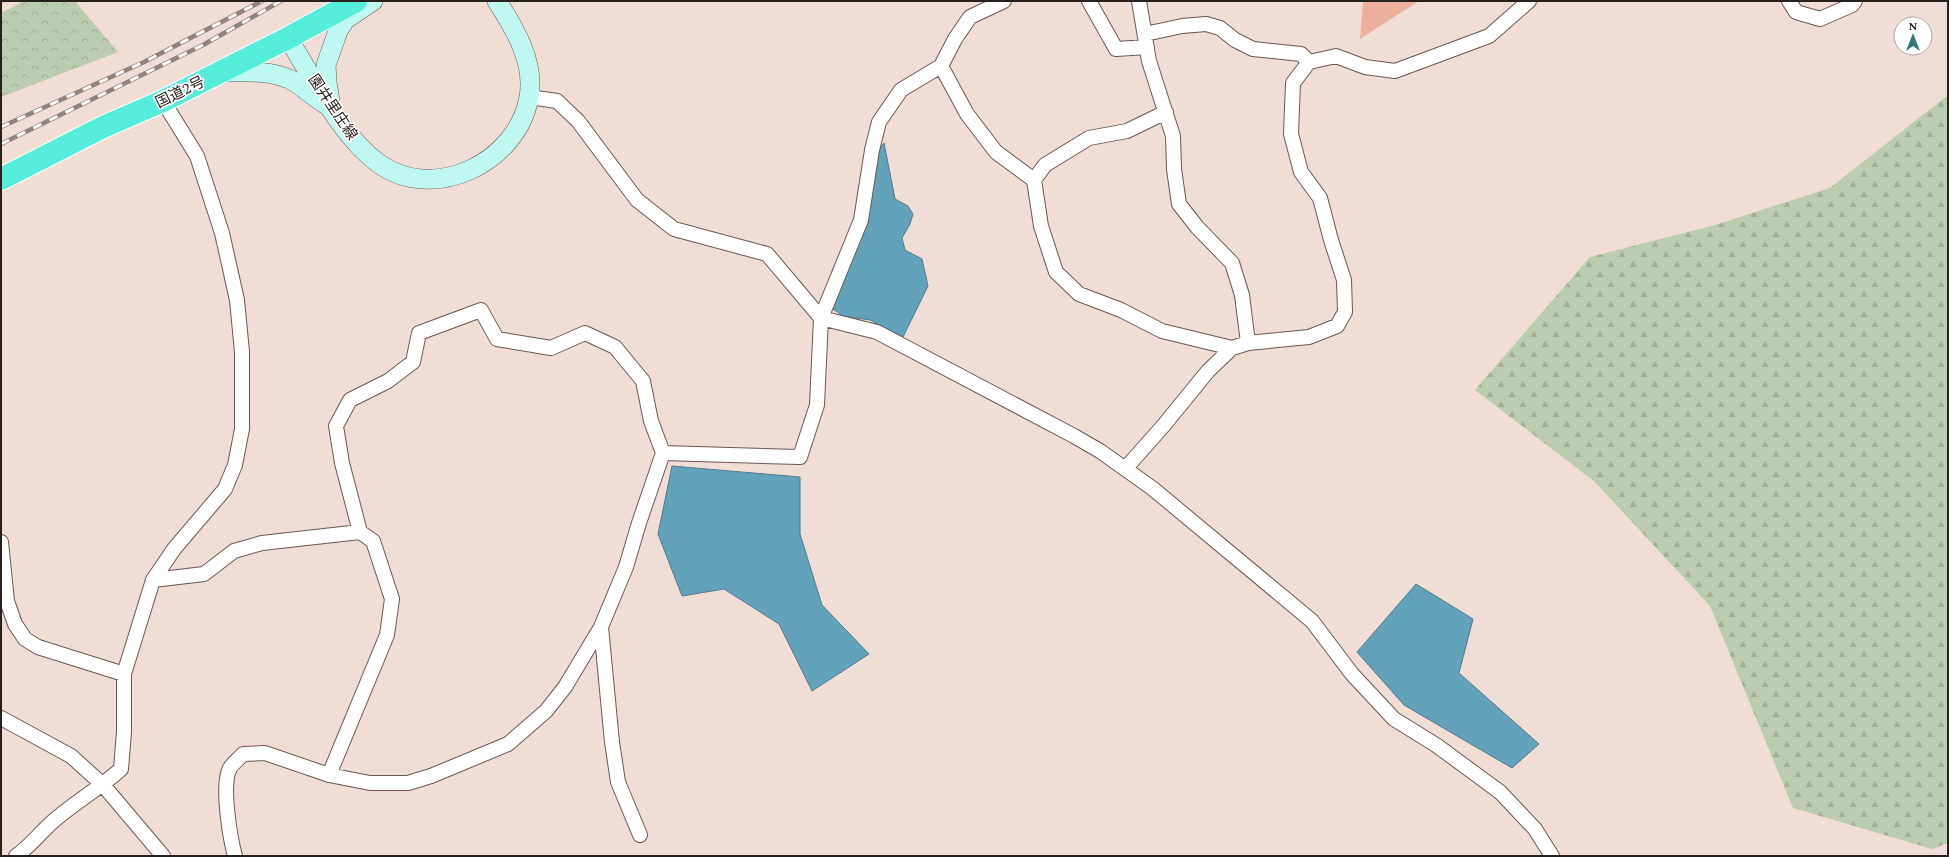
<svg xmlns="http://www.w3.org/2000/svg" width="1949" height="857" viewBox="0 0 1949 857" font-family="Spectral,'Noto Sans JP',serif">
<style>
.forest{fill:url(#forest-firs)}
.park{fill:url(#park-crowns)}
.water{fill:#63a2bb;stroke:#517b8c}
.building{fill:#ebb19d}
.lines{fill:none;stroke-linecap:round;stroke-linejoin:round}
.minor-casing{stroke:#695852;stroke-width:16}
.secondary-casing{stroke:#695852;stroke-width:20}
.trunk-casing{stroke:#fff;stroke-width:24}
.path{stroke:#948681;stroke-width:2.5;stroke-dasharray:1 3;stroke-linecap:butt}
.minor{stroke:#fff;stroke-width:14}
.secondary{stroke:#bff8f1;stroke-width:19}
.trunk{stroke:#54eeda;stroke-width:22}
.rail-casing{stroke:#90827d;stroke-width:4.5}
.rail{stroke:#fff;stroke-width:3;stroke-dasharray:9;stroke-linecap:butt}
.labels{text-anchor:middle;stroke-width:3.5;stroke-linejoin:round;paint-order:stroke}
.street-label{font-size:15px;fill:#27201d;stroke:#fff}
</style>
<defs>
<pattern id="forest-firs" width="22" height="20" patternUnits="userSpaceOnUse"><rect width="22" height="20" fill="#bccdaf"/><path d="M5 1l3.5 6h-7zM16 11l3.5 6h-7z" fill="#a2b096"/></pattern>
<pattern id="park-crowns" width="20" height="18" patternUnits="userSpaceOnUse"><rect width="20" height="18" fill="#bccdaf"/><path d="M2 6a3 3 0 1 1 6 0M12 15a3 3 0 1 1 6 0" fill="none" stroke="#a2b096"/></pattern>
</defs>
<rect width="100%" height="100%" fill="#f0ddd6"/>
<path class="forest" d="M1948,95V843L1932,849L1793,808L1710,606L1595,482L1475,390L1590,257L1715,225L1830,188Z"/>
<path class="park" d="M29,1H75L118,52L1,97V13L22,2Z"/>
<path class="water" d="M884,143L895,199L908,206L913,214L910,224L902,238L905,250L922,259L928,286L903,337L870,320L843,316L833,309L858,241L876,152Z
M672,466L800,477V534L822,605L869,654L812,691L779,624L724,589L682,596L658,534Z
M1416,584L1473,619L1459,673L1539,744L1512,768L1404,705L1357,652Z"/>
<path class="building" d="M1363,1H1419L1360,39Z"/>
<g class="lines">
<g class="minor-casing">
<path id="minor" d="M1089,1L1116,49L1147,47
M1139,1L1149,61L1173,136L1174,169L1179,204L1197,227L1232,263L1242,295L1248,343
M1789,1L1796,12L1820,19L1852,5L1855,1
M1145,34L1182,26L1206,24L1220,28L1235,40L1253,49L1301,54L1309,62
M941,66L967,114L996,152L1034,180
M529,97L557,101L578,121L637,200L674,229L767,254L821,318L877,332L1074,436L1100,451L1152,488L1312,621L1352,674L1394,719L1436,745L1500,792L1535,829L1552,856
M1166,112L1127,131L1089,138L1045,165L1034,180L1041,226L1056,272L1079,294L1121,310L1162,331L1232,348
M1125,469L1164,425L1208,371L1232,348L1248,343L1309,337L1337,326L1345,312L1344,280L1331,240L1320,198L1301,172L1291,134L1293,83L1309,62L1336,56L1365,67L1395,71L1489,36L1529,1
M360,532L342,463L336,426L350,400L388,381L413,362L419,333L481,310L497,339L551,348L585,333L615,347L643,381L651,421L663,453
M1,542L7,601L15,624L25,639L38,647L124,674
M153,580L204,574L234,551L262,543L360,532L373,541L392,599L387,635L329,775
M601,627L612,742L618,782L640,835
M1,718L71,756L103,785L163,856
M16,856C32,845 42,830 57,818C77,801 101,787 121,769L124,732V674L153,580L174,549L225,489L235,465L242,429V352L237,300L222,233L197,156L163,101
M235,856C230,838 221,784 230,768C233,763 240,758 243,754L265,753L329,775L370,783H408L431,776L508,744L546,711L565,687L601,627L626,567L639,523L663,453L800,457L817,405L821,318L861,220L872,150L879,122L901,90L941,66L955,39L970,17L1004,1"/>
</g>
<g class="secondary-casing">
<path id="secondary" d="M288,38C313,78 340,135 378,163C434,204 518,162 529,97C535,62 515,29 497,1
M221,72C244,72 268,70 289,79C302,85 313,97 325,104
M330,101L327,82L326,65L338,31L345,20L373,1"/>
</g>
<g class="trunk-casing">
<path id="trunk" d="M1,179L103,127L163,101L288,38L356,1"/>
</g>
<path class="path" d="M1,3L6,1"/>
<use href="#minor" class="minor"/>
<use href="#secondary" class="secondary"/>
<use href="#trunk" class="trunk"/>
<g class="rail-casing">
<path id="rail" d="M1,127L144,62L262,1
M1,144L203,45L281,1"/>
</g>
<use href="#rail" class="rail"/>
</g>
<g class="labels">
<g class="street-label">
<text transform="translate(180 92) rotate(-26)" y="5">国道2号</text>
<text transform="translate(333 107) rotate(56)" y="5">園井里庄線</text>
</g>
</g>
<rect width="1949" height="857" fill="none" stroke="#27201d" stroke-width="4"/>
<g transform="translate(1913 36)"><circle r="19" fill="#ffffff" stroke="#a9a6a5"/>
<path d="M0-3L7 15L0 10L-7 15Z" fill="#2f787e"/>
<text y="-6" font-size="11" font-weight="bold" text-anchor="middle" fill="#27201d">N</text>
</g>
</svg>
